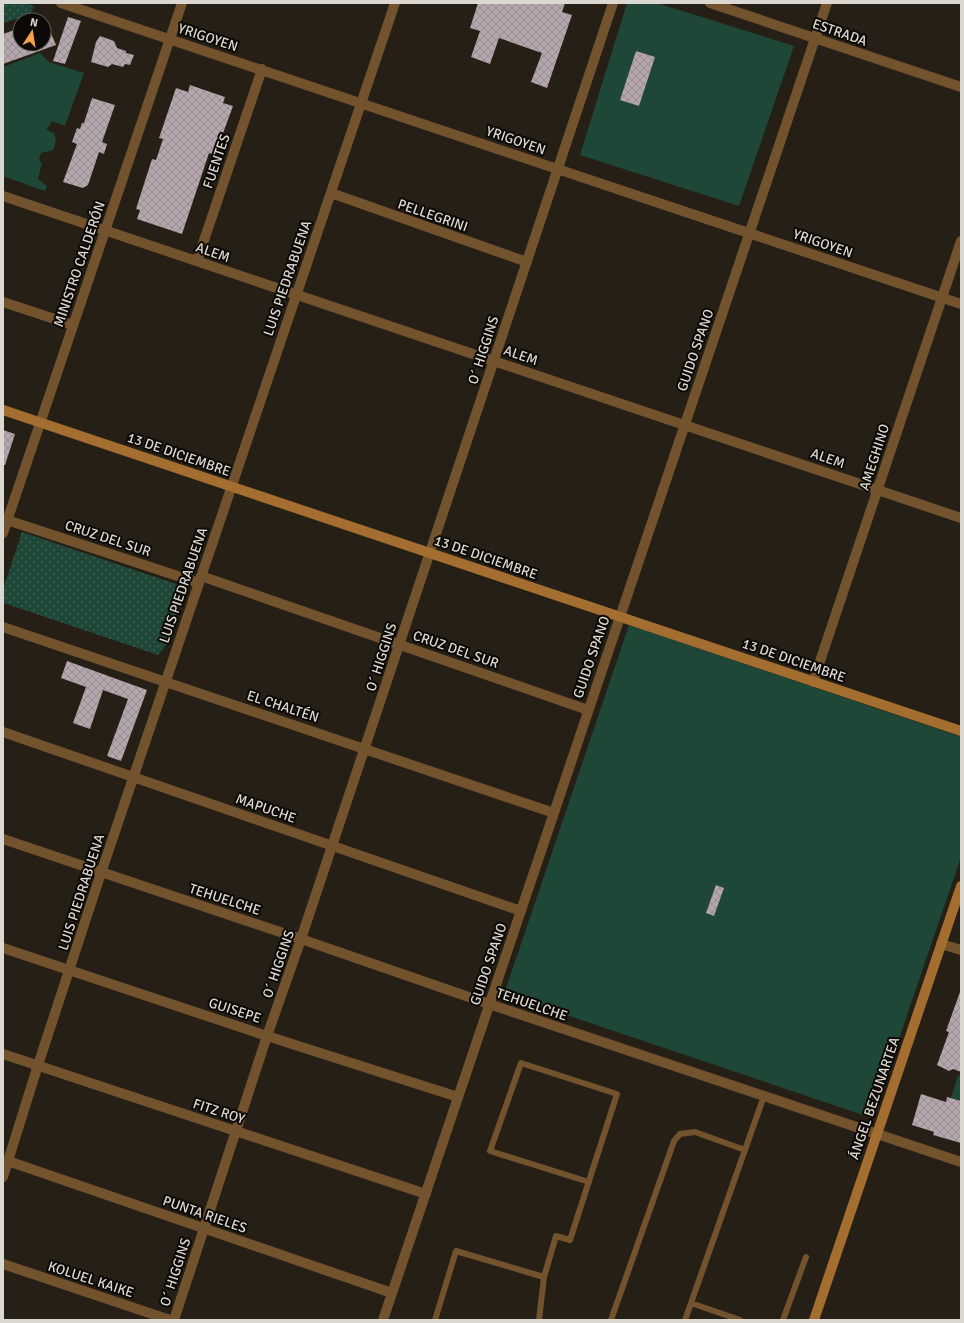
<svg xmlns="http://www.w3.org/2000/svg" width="964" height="1323" viewBox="0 0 964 1323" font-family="Signika,sans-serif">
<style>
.park{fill:url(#park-dots)}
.pitch{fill:#1f4737}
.building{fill:url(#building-cross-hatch)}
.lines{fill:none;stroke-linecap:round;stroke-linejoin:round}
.lane{stroke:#73532e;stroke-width:6}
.street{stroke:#73532e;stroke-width:10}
.secondary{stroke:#a36e30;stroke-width:10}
.labels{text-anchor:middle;stroke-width:4;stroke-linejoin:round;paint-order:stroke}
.street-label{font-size:14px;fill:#dbd7d1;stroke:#0c0906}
</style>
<defs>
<pattern id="park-dots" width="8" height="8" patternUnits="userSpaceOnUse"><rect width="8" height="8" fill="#1f4737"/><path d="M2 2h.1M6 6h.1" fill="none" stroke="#3f6153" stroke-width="1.8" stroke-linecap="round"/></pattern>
<pattern id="building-cross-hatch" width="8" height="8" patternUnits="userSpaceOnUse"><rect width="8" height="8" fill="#b4a6ac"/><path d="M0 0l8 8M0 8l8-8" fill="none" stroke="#988c91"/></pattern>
</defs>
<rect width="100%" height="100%" fill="#251f16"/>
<path class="park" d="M3,3H23L34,6L30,15L3,23Z
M22,532L185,587L166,645L158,655L4,603L3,589Z"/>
<path class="pitch" d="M627,3H657L794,46L739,206L580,155Z
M40,53L49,62L84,73L65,126L52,121L46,130L54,133L56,141L53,150L41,153L39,160L42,163L38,179L47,186L45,191L3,176V67Z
M629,625L961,737V857L872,1118L504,994Z
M958,1075L961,1076V1101L951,1098Z"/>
<path class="building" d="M478,3H565L562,12L572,15L547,88L531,82L542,53L499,38L490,64L471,57L480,31L470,28Z
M44,17L56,45L3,64V34L20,28V44H44Z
M68,17L81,21L65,64L53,61Z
M100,36L114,41L117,48L126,51V53L134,55L130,65L125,64L123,67L112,64L108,67L91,62L96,42Z
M636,51L655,57L639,106L620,100Z
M190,85L225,97L223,103L233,106L215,155L209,153L182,234L137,219L140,210L136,209L152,159L156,160L163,139L159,138L176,88L188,92Z
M92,98L115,105L102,142L107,144L104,154L99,152L88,185L83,188L63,182L77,144L72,142L77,128L80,129L82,123H84Z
M3,430L15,434L5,465H3Z
M67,661L147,690L121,761L107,756L128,699L103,690L90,729L73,723L86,687L61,678Z
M716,885L724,888L714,916L706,913Z
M960,992H961V1072L953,1069L949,1071L937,1065L949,1032L946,1031Z
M921,1094L946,1102L947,1097L961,1101V1143L933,1135L934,1132L912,1125Z"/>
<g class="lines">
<path class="lane" d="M691,1303L740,1320
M435,1320L456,1251L544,1277L556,1236L570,1240L617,1094L521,1063L490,1151L589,1182
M539,1320L544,1277
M611,1320L674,1141L680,1134L695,1132L745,1150
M685,1320L764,1096
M783,1320L806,1257"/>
<path class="street" d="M61,3L961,304
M710,3L961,87
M331,193L527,262
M3,196L961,518
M197,261L262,69
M3,302L73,325
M7,520L199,583
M3,533L182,3
M201,576L588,710
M3,627L554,813
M813,682L961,241
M3,732L521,911
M3,839L301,939L489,1004L961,1162
M941,944L961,950
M3,948L267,1036L458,1097
M3,1054L426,1194
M8,1161L392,1293
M3,1177L38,1065L101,873L395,3
M3,1264L170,1320
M174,1320L267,1036L301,939L613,3
M383,1320L827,3"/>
<path class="secondary" d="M3,410L961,731
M814,1320L961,886"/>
</g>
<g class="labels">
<g class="street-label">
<text transform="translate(840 32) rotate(19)" y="5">ESTRADA</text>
<text transform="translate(208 37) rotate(18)" y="5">YRIGOYEN</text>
<text transform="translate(516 140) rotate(19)" y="5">YRIGOYEN</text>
<text transform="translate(216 161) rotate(-71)" y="5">FUENTES</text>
<text transform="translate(433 215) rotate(19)" y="5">PELLEGRINI</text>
<text transform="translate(823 243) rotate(19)" y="5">YRIGOYEN</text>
<text transform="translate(213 252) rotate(19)" y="5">ALEM</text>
<text transform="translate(79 264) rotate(-71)" y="5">MINISTRO CALDERÓN</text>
<text transform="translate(287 278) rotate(-71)" y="5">LUIS PIEDRABUENA</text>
<text transform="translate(483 350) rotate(-72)" y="5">O´ HIGGINS</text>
<text transform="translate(695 350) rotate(-71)" y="5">GUIDO SPANO</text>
<text transform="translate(521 355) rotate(19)" y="5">ALEM</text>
<text transform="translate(179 454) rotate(19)" y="5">13 DE DICIEMBRE</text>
<text transform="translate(874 457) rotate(-72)" y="5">AMEGHINO</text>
<text transform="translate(828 458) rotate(19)" y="5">ALEM</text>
<text transform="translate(108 538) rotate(18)" y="5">CRUZ DEL SUR</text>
<text transform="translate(486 557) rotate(19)" y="5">13 DE DICIEMBRE</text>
<text transform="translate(183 585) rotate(-71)" y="5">LUIS PIEDRABUENA</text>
<text transform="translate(456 649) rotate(19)" y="5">CRUZ DEL SUR</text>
<text transform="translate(381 657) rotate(-72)" y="5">O´ HIGGINS</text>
<text transform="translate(591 657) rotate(-71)" y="5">GUIDO SPANO</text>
<text transform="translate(794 660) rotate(19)" y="5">13 DE DICIEMBRE</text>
<text transform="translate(283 706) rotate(18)" y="5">EL CHALTÉN</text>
<text transform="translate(266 808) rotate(19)" y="5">MAPUCHE</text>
<text transform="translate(81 892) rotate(-72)" y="5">LUIS PIEDRABUENA</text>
<text transform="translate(225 899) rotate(18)" y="5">TEHUELCHE</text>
<text transform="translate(278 964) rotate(-71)" y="5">O´ HIGGINS</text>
<text transform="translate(488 964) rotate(-71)" y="5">GUIDO SPANO</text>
<text transform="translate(532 1004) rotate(19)" y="5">TEHUELCHE</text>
<text transform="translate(235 1010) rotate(18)" y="5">GUISEPE</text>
<text transform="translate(874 1098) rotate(-71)" y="5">ÁNGEL BEZUNARTEA</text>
<text transform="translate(219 1111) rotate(18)" y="5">FITZ ROY</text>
<text transform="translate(205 1214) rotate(19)" y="5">PUNTA RIELES</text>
<text transform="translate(175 1272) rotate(-72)" y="5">O´ HIGGINS</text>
<text transform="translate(91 1279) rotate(18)" y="5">KOLUEL KAIKE</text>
</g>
</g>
<rect width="964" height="1323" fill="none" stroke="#dbd7d1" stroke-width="8"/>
<g transform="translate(32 32) rotate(12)"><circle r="19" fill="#0c0906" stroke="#5f5b57"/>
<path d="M0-3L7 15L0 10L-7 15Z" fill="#f7a149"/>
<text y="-6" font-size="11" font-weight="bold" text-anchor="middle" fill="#dbd7d1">N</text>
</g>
</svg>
